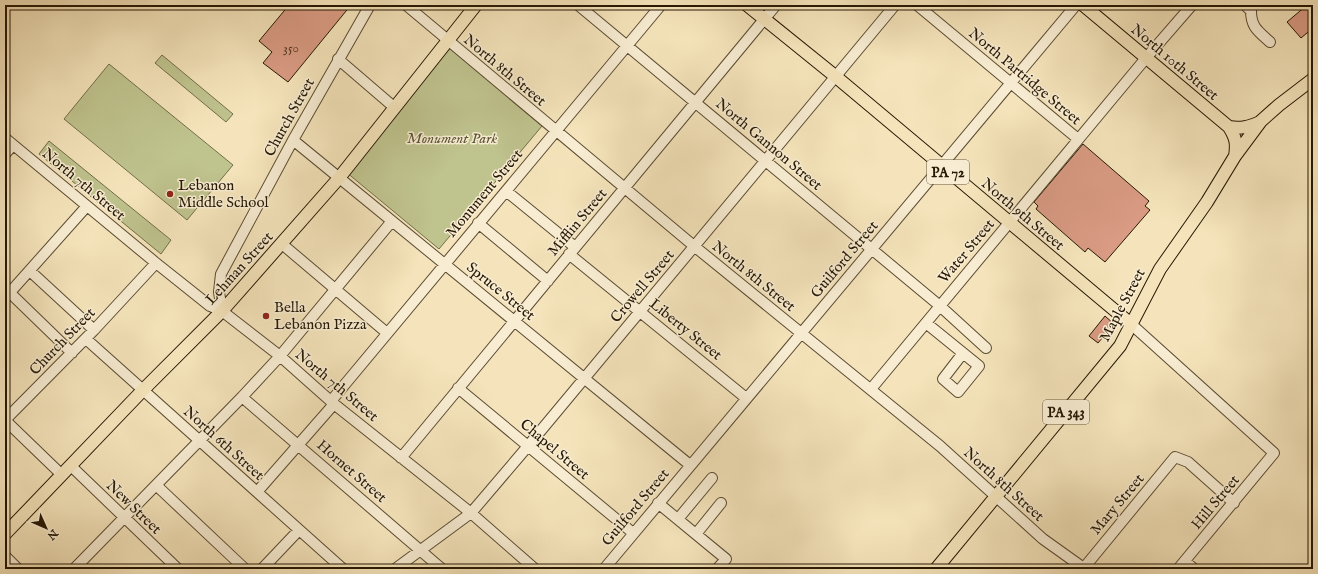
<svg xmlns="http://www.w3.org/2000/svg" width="1318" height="574" viewBox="0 0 1318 574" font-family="'IM FELL English',serif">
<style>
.green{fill:#bfc38e;stroke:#726e49}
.building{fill:#d99b83;stroke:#261804}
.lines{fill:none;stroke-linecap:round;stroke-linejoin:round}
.minor-casing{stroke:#5a4b32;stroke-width:12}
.major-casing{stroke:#261804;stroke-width:14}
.minor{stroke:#f8edd3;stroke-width:10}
.major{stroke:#f5e4bb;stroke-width:12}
.poi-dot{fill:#8f2418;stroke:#f8edd3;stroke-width:1.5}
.labels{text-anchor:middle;stroke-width:3;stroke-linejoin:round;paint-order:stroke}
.number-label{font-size:13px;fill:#533924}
.shield{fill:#f8edd3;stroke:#655842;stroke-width:1}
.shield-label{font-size:14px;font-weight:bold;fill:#261804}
.street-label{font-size:15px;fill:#261804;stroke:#f8edd3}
.park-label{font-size:15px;font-style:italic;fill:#5c5434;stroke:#f8edd3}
.poi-label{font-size:15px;fill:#261804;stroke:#f8edd3;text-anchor:start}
</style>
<rect width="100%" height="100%" fill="#f5e4bb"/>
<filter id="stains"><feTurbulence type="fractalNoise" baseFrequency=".005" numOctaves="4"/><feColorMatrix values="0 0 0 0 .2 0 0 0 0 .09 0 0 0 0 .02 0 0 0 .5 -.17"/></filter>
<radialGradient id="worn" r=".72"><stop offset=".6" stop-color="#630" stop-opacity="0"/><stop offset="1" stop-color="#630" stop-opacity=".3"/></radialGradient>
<path class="green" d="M447,46L542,126L439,249L346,172Z
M162,55L233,114L226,122L155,63Z
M109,64L233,165L187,220L64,119Z
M49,141L171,240L161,254L39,154Z"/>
<path class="building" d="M289,5H351L288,82L263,63L272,52L259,41Z
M1307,5H1313V28L1301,38L1287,22Z
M1083,144L1149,201L1145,206L1150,210L1105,262L1088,248L1085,252L1036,209L1038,206L1034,202Z
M1105,316L1114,324L1098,343L1089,336Z"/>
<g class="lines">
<g class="minor-casing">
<path id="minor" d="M406,5L694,246L940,446L1043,539L1085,569
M578,5L940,306L986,348
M917,5L1078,139
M1245,5L1251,11C1251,27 1258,31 1270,42
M338,59L395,108
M5,138L156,263L210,306L222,311L280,356L334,404L471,513L535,569
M293,140L690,465
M5,154L13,145
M506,191L575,247
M478,223L548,281
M282,244L387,333
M569,254L746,398
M30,271L94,330
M5,288L72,353
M5,298L87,206
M222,311L219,292L221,274L293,140L370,5
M926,323L979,366L958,392L943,379L963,353
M1131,324L1274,453L1178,569
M86,339L343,569
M458,388L633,533
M871,389L1146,58L1192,5
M242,397L442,569
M331,401L661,5
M5,420L94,330L156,263
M5,420L62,475
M401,458L776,5
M71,466L178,569
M156,485L245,569
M257,492L334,404
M658,503L726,559L717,569
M678,519L712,478
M696,534L721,503
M5,556L18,569
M1185,561L1194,569
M74,569L242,397L280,356L392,221
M262,569L299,530
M395,569L471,513L528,446L895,5
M604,569L1076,5
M1083,569L1175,457L1188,462L1234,503"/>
</g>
<g class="major-casing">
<path id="major" d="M747,5L835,76L1131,324
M1083,5L1229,127C1236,138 1237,144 1235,156
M1229,127C1241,129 1249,127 1260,122
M5,534L143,390L222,311L339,178L476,5
M936,569L1120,346L1160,269L1207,202L1235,156L1261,121L1279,105L1313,79"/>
</g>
<use href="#minor" class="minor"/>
<use href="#major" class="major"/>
</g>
<g class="poi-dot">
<circle cx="170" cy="194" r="4"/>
<circle cx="266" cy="316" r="4"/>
</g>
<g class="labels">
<g class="number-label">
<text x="291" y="52">350</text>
</g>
<g class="shield">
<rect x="927" y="160" width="42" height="24" rx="3"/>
<rect x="1043" y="400" width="46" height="24" rx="3"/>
</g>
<g class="shield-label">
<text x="948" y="177">PA 72</text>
<text x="1066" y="417">PA 343</text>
</g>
<g class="street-label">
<text transform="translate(1175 62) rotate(40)" y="5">North 10th Street</text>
<text transform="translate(505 70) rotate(40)" y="5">North 8th Street</text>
<text transform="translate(1025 76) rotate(40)" y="5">North Partridge Street</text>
<text transform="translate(289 117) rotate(-61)" y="5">Church Street</text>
<text transform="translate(769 144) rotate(40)" y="5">North Gannon Street</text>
<text transform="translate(84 184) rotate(40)" y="5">North 7th Street</text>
<text transform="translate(484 193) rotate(-50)" y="5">Monument Street</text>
<text transform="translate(1023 214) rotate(40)" y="5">North 9th Street</text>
<text transform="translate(577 222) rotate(-50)" y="5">Mifflin Street</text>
<text transform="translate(966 251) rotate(-50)" y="5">Water Street</text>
<text transform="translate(844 259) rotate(-50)" y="5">Guilford Street</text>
<text transform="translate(239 268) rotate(-48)" y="5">Lehman Street</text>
<text transform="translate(754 276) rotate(39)" y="5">North 8th Street</text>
<text transform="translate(642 286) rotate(-50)" y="5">Crowell Street</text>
<text transform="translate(501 291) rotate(39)" y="5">Spruce Street</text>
<text transform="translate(1122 305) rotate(-62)" y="5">Maple Street</text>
<text transform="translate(686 329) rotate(39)" y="5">Liberty Street</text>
<text transform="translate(62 341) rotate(-46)" y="5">Church Street</text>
<text transform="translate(337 385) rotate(40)" y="5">North 7th Street</text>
<text transform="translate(224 443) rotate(42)" y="5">North 6th Street</text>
<text transform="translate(555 449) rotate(40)" y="5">Chapel Street</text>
<text transform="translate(352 471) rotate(41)" y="5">Hornet Street</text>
<text transform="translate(1004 484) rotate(42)" y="5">North 8th Street</text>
<text transform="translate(1215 502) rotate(-50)" y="5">Hill Street</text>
<text transform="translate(1117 504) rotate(-50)" y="5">Mary Street</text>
<text transform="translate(134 507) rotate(44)" y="5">New Street</text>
<text transform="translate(635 507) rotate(-50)" y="5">Guilford Street</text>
</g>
<g class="park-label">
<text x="452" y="143">Monument Park</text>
</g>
<g class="poi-label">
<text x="178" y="190">Lebanon<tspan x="178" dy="17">Middle School</tspan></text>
<text x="274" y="312">Bella<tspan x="274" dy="17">Lebanon Pizza</tspan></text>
</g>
</g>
<rect width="1318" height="574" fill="none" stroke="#f5e4bb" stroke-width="20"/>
<rect x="6" y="6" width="1306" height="562" fill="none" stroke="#261804" stroke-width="2"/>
<rect x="10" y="10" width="1298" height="554" fill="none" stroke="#261804"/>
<g transform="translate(46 528) rotate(135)" stroke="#f8edd3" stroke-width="3" paint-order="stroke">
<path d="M0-3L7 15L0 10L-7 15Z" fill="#261804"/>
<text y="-6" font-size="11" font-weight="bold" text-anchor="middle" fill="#261804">N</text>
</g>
<rect width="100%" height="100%" filter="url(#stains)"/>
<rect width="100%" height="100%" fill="url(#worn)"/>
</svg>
